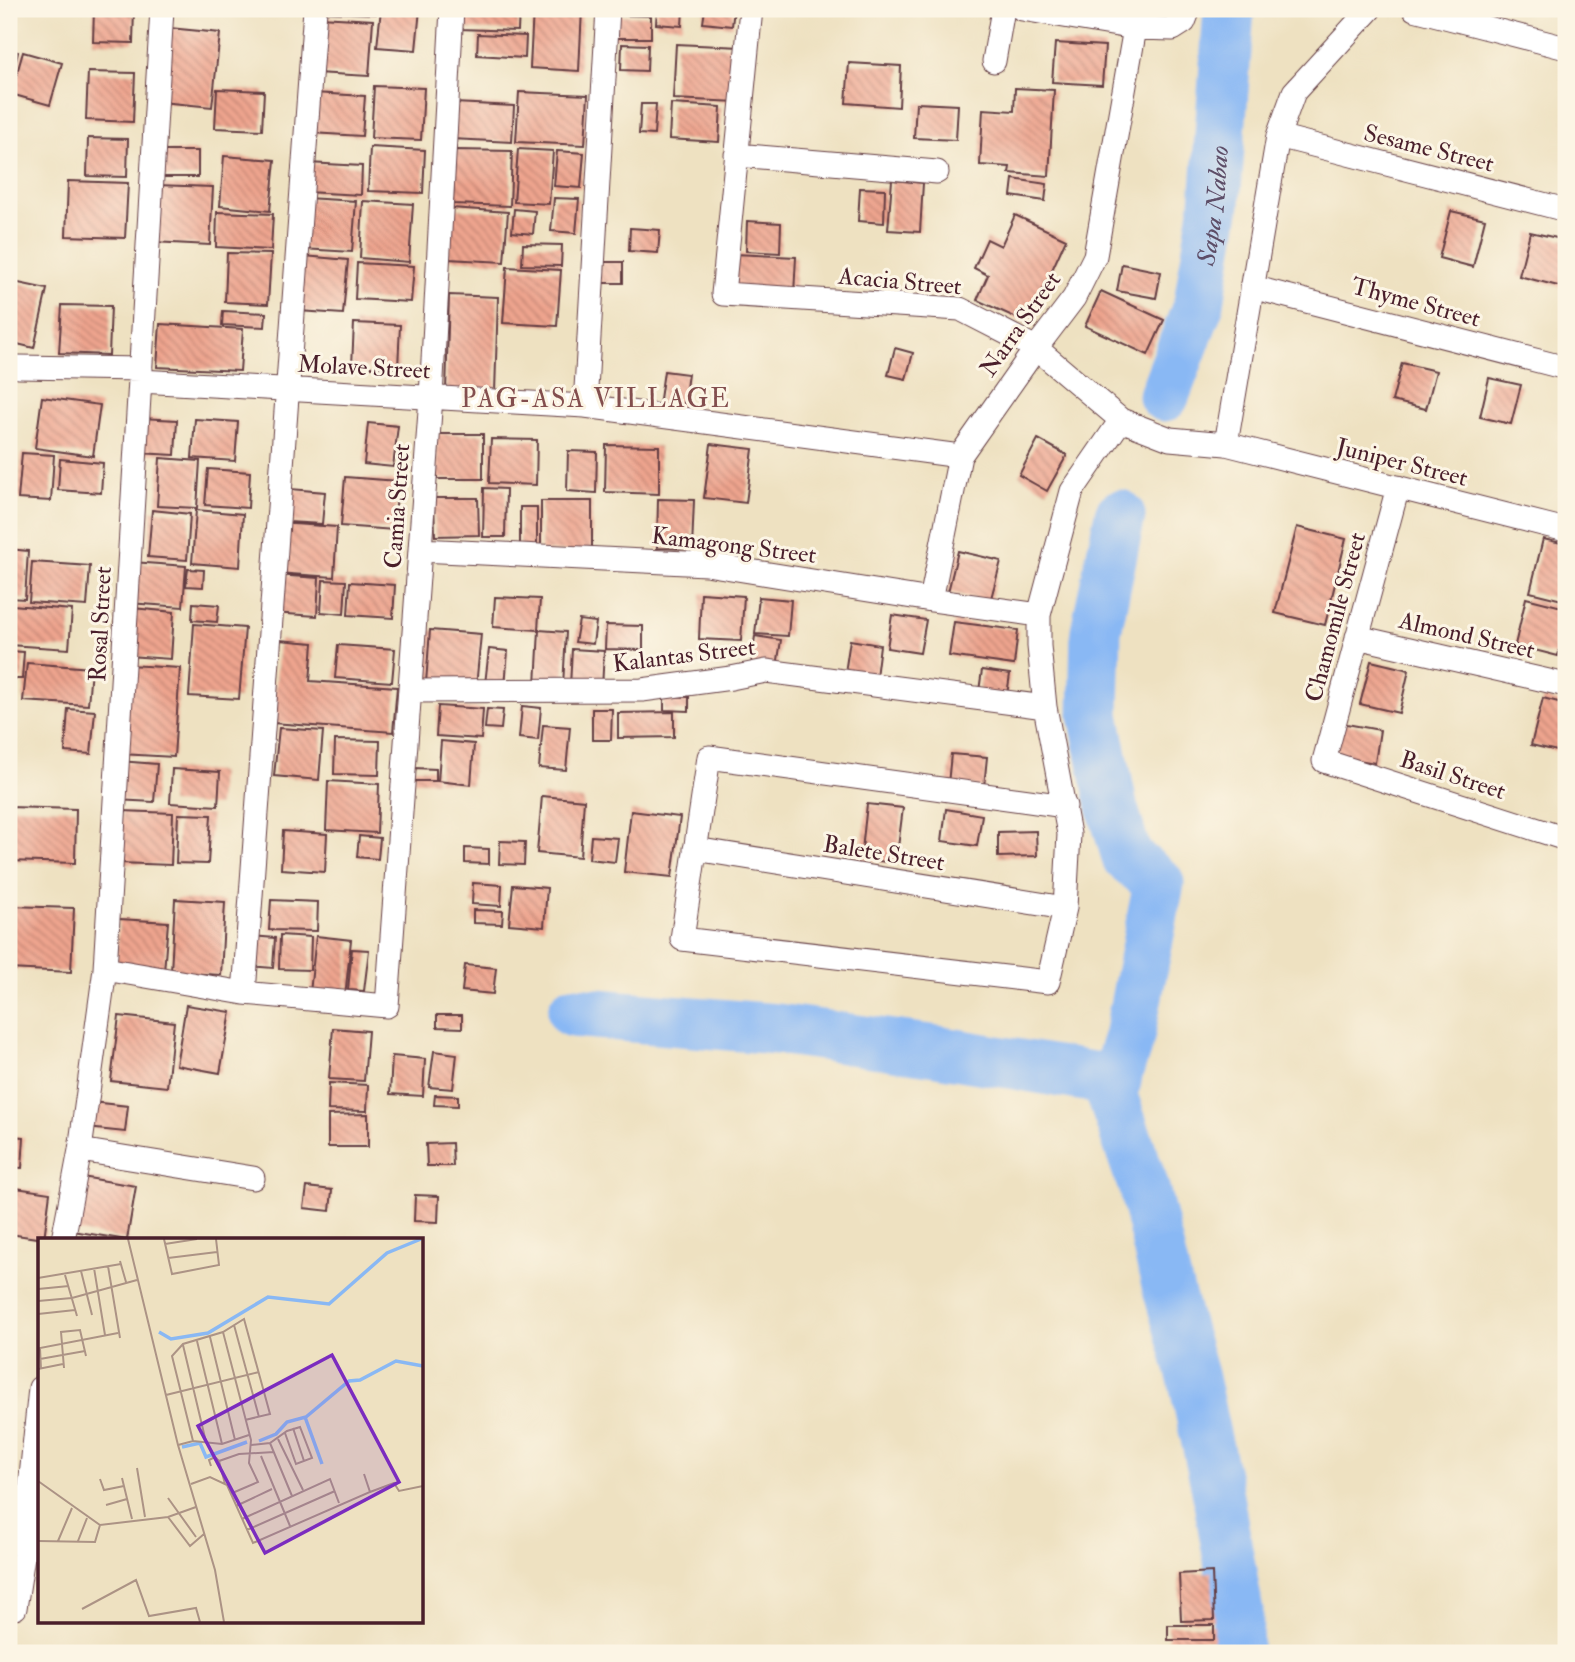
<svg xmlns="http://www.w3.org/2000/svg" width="1575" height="1662" viewBox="0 0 1575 1662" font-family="'IM FELL Double Pica',serif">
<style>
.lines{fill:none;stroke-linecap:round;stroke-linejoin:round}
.river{stroke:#89b8f4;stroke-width:51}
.building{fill:url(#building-back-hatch)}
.minor-casing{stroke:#633c42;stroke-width:25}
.minor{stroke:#fff;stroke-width:23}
.labels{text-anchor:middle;stroke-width:6;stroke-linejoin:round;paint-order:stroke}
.street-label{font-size:24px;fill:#4a1f2b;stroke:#fcf5e5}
.water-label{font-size:26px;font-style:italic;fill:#5d4d67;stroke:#fcf5e5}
.neighbourhood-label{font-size:26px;letter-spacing:2px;fill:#834e4e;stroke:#fcf5e5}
.inset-river{fill:none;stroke:#89b8f4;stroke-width:3.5}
.inset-road{fill:none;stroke:#ac9385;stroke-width:2}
.view{fill:#7b2cbf;fill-opacity:0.15;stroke:#7b2cbf;stroke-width:3.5}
.inset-edge{fill:none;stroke:#4a1f2b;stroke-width:3.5}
</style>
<defs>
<pattern id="building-back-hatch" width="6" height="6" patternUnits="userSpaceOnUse" patternTransform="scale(1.75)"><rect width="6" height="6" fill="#eea48e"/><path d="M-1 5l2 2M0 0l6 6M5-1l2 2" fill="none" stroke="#c38574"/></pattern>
</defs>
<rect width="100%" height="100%" fill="#fcf5e5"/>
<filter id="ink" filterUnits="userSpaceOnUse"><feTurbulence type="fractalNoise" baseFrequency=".0143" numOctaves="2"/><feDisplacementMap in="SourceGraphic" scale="14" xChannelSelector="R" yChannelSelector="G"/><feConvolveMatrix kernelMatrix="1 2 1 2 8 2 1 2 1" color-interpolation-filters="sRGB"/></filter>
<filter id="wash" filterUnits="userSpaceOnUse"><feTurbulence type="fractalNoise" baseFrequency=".00686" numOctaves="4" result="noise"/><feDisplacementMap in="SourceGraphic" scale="28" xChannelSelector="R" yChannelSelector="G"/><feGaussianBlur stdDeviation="1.57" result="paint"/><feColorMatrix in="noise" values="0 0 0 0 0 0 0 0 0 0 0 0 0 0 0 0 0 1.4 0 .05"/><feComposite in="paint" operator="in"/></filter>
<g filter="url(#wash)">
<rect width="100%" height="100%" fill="#eee1c1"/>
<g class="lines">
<g class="river">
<path id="s1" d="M1164,396L1199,303L1215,204L1229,9"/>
<path d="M1120,515L1096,631L1094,715L1112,806L1127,857L1159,883L1129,1037L1111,1093L1144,1188L1167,1285L1193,1378L1216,1485L1238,1612L1237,1653"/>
<path d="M573,1012L777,1029L937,1051L1116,1081"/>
</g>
</g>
<g id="blocks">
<path class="building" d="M94,9H134L133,43L93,42Z
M322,9H377L376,14L322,12Z
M381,9H420L416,50L377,47Z
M461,9H519L518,31L460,29Z
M533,9H582L579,71L530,68Z
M657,9H683L682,26L656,24Z
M705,9H734L732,26L703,23Z
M613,15L651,16V38H612Z
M319,17L373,20L369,76L316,73Z
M169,28L220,33L212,107L161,102Z
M478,34L526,36L525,58L477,55Z
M1055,43L1105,46L1102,85L1052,82Z
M622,44L648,45L647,71L621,70Z
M676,44L741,47L738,102L673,99Z
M9,50L18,52L10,88H9Z
M23,52L62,63L50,105L11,94Z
M849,63L901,66L899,107L846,103Z
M88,72L135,73L133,122L86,120Z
M374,86L424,88L421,140L371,138Z
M1015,88L1054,90L1049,176L1009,173L1010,167L980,165L983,109L1014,111Z
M217,89L264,91L262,130L215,128Z
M519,92L588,95L585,145L516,142Z
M313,93L365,96L362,136L311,133Z
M454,103L514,106L512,142L452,139Z
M916,103L958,105L956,140L914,138Z
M641,104H656L654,135L639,134Z
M671,104L721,107L719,142L669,139Z
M88,138L128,139L127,177L87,176Z
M370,147L425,150L423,193L368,191Z
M518,149L553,151L549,204L514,202Z
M455,150L512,151L510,206L453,204Z
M159,151H198V177H160Z
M557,151L584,153L581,188L554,186Z
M224,156L275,160L270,211L220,206Z
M308,163L362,166L361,195L306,192Z
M1013,179L1047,184L1045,201L1011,196Z
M892,180L923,183L920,232L888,230Z
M68,181L128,183L125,238L66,236Z
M156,185L213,187L210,245L153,242Z
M860,188L885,189L884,223L858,221Z
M306,198L356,201L352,252L303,249Z
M554,198L579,199L576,233L551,231Z
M363,201L413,204L409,262L360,258Z
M451,208L508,212L504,262L448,259Z
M514,209L535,211L533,234L512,232Z
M1451,211L1485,219L1473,267L1439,258Z
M217,212L273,214L271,250L216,247Z
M1015,215L1066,239L1028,323L977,300L988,275L974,268L987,239L1001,246Z
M747,221L781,223L780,253L746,251Z
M630,228L660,230L658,253L629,251Z
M1530,232L1566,240V268L1562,287L1519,276Z
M523,244L562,245L561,266L522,265Z
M227,253L271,254L268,304L225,302Z
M734,254L796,257L794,294L731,290Z
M304,256L348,260L343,314L299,311Z
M600,262H623V283H599Z
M357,263L414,266L411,302L355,299Z
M1122,264L1161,272L1156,298L1117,291Z
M507,267L561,270L557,326L503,323Z
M9,281L47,289L34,348L9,342Z
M1101,291L1164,320L1148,355L1085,326Z
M449,295L498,297L495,392L446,391Z
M62,305L111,306L109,355L59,353Z
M223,311L266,313L265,327L222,325Z
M354,323L400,325L398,368L352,366Z
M160,324L243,329L240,371L157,367Z
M895,348L913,353L906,379L888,375Z
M1402,363L1436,371L1426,409L1392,401Z
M664,371L688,374L683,409L659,406Z
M1489,378L1521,385L1511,424L1480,417Z
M42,397L100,405L93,456L35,448Z
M141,418L177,420L175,455L138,453Z
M195,419L238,422L235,461L192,458Z
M368,423L398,426L393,467L364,464Z
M437,434H483V479H437Z
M491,439L537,440L536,485L489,483Z
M1038,439L1067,455L1047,491L1019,475Z
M711,444L753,449L746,503L704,498Z
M606,445L659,446V494L605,492Z
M568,451L597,452L596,493L567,491Z
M22,453L54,455L51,501L18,499Z
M160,458L200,461L197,508L157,506Z
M60,459L103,463L101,493L58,490Z
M208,469L250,472L248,508L205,505Z
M345,477L398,481L394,530L341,526Z
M484,488L506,489L505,537H483Z
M290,489L325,492L322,524L287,522Z
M434,498H478L479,535L435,536Z
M658,499L694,500L692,549L657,548Z
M541,501H592V552L541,551Z
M520,507H537V548H520Z
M152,510L190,514L187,560L148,557Z
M196,510L243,514L240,567L192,563Z
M279,523L337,527L334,577L276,573Z
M1297,527L1346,539L1325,625L1275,613Z
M1543,539L1566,544V601L1530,592Z
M9,549L28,551L25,599L9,598Z
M958,551L1001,561L990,602L948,592Z
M32,562L90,566L87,606L29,602Z
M132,562L186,566L183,607L129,603Z
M188,569L204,570L203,587L186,586Z
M275,575L319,578L317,616L272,613Z
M323,580L346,581L344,614L321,612Z
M350,582L395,585L393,618L348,615Z
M701,593L744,596L741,641L699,639Z
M495,597L540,599L538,630L493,627Z
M759,597L791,600L788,636L755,634Z
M1526,598L1566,608V624L1558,656L1515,645Z
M193,603L219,605L217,622L192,620Z
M12,605L72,610L69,649L9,645Z
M132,608L174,612L171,659L128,656Z
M892,615L926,620L920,653L887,648Z
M579,620L596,622L593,644L575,642Z
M954,622L1018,630L1014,665L949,656Z
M194,624L245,628L239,699L189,696Z
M606,625L643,626V650L605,649Z
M430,630L481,634L476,687L426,683Z
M539,630L566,632L563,686L536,685Z
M755,636L781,640L777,667L751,664Z
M279,640L313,643L310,681L397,687L393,732L273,723Z
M850,640L880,645L876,677L845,673Z
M338,645L395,649L392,682L335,678Z
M489,649L508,651L505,686L485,684Z
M572,649L604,651L602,688L570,686Z
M9,651L24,652L22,679H9Z
M1371,661L1409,670L1399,713L1360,704Z
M27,663L91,668L88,705L23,701Z
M128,665L180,668L174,757L121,754Z
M982,670L1010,674L1007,695L979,691Z
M664,696L689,697V711L664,710Z
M1543,698L1566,704V753L1531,745Z
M438,706L483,709L481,739L436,736Z
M522,706L541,708L538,740L519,738Z
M68,709L95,711L91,754L65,752Z
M487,709L503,710L501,729L485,728Z
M592,709H612L611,740H592Z
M674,712V737L618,738V713Z
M1341,723L1380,730L1375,763L1336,756Z
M543,725L570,727L566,770L539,768Z
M279,728L323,731L319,780L274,776Z
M335,740L380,741L379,775L334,774Z
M441,741L474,744L471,785L438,781Z
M951,754L987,757L984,787L948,784Z
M119,761L157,764L154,802L116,800Z
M414,768L436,769V781H414Z
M172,769L220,772L218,806L170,803Z
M328,781L379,784L377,833L326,830Z
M542,796L584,800L580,857L537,853Z
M867,804L903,808L896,863L861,859Z
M9,807L76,809L75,863L9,861Z
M946,809L982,815L977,846L942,841Z
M122,811L173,813L171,865L119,863Z
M631,811L680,817L672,877L624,872Z
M178,814L211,815L208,864L176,863Z
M283,831L327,834L325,872L281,869Z
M1036,831L1037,856L998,857V832Z
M359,836L380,838L378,859L357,857Z
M591,836L618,838L615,862L589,859Z
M500,841L525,842L524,865L499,864Z
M465,848L489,849V864L465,863Z
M473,883L502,885L501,906L472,904Z
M513,885L547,888L544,927L509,924Z
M175,899L225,902L221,975L171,972Z
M271,900L318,902L317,931L269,930Z
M9,906L74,908L71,972L9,969Z
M473,910L503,911L502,924L473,923Z
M119,919L168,922L164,972L116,970Z
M280,935L311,937L310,970L279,969Z
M251,936L275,938L273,968L249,966Z
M316,936L351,940L345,997L310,993Z
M352,949L369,950L364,991L348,990Z
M465,965L496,968L493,994L462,991Z
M186,1005L231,1012L220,1073L176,1065Z
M437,1015H462V1028L437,1027Z
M119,1016L174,1022L167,1087L111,1081Z
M333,1028L368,1031L364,1081L329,1079Z
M434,1051L457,1054L453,1089L429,1087Z
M392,1056L425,1059L423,1096L390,1094Z
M329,1083L368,1085L367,1111L328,1110Z
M435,1095L458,1096V1106L434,1105Z
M91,1102L128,1106L125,1132L87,1128Z
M368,1114V1147H328V1115Z
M9,1136L24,1137L22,1168L9,1167Z
M452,1143L453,1166H427L426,1144Z
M82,1177L136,1186L127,1240L73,1231Z
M9,1187L50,1193L44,1239L9,1234Z
M307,1187L332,1190L330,1211L304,1208Z
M415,1195L439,1196L438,1222L414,1221Z
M1212,1572L1214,1620L1181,1621L1179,1574Z
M1168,1625H1214V1640H1168Z"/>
</g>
</g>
<g filter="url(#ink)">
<use href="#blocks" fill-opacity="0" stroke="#633c42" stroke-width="2"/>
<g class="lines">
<g class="minor-casing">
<path id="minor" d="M751,9L723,294L960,309L1036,348L1121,420L1170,439L1226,444L1566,530
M1022,9L1135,28L1173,29L1184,22L1189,9
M1414,9L1566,48
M994,61L1003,9
M1278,136L1566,210
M736,155L937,172
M1252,287L1566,368
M19,367L141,369
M140,381L585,406L960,456
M585,406L608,9
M1226,444L1278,136L1294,92L1370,9
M1398,487L1324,761L1566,839
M420,550L706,564L931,600L1039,615
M931,600L960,456L1036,348L1074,298L1095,256L1135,28
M1357,637L1566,685
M410,691L642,690L731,678L766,671L1045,707
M1065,806L709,757L682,939L1048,982L1065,908L1069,834L1045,707L1039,646V615L1072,491L1121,420
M695,849L1065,908
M105,969L244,993L387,1006L431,397L452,9
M244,993L315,9
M80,1150L253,1178
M63,1240L80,1150L105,969L162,9
M9,1607L15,1608L23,1556L40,1388"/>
</g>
<use href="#minor" class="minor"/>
</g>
</g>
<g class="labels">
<g class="street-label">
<text transform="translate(1429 148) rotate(14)" y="8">Sesame Street</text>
<text transform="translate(900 281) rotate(5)" y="8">Acacia Street</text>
<text transform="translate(1416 302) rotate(15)" y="8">Thyme Street</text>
<text transform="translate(1020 324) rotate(-55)" y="8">Narra Street</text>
<text transform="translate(364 367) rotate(3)" y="8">Molave Street</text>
<text transform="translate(1402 462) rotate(14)" y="8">Juniper Street</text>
<text transform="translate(397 506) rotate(-86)" y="8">Camia Street</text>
<text transform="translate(734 545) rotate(7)" y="8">Kamagong Street</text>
<text transform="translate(1335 617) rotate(-75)" y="8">Chamomile Street</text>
<text transform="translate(100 624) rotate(-87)" y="8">Rosal Street</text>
<text transform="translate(1467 635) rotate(13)" y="8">Almond Street</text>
<text transform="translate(684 655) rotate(-7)" y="8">Kalantas Street</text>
<text transform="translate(1453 775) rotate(18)" y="8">Basil Street</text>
<text transform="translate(884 853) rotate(9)" y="8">Balete Street</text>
</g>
<g class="water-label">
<text dy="9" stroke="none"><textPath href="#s1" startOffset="198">Sapa Nabao</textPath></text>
</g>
<g class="neighbourhood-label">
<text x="596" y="407">PAG-ASA VILLAGE</text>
</g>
</g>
<g transform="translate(38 1238)">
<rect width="385" height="385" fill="#eee1c1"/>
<path class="inset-river" d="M121,94L133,101L170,95L230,59L291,66L349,15L383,1M267,179L284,226M221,203L238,196L249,184L268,179L311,143L322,142L358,123L385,128M144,209L162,205L168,219L209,204"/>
<path class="inset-road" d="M90,1L140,207L177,332L186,384M126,1L134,36L181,27L178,1M127,6L159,1M130,20L179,14M82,23L88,44M70,28L82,100M56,30L67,97M43,33L54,77M27,37L39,78M0,40L83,26M0,51L31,48M0,63L34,60L99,42M0,76L37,72M196,87L221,179M185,94L213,202L211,225L220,244L192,256M172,99L197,202M159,103L184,206M145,107L168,204M2,121L47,113M26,130L23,94L42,92L48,118M0,131L25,126M3,131L2,110L80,95M128,157L221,134M255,190L266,223M240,201L265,252M155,203L134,118L145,106L185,94L206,81L232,176L207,182M232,205L254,258M140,207L155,203L184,206L211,197M213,207L232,205L249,193L262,189L274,220L258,226L247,195M223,218L252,288M181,223L187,246M173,228L171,222L177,219L181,223L201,216L236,214M99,230L107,279M84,240L94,281M62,241L66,252L86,248M0,243L62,287L130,279L158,269M153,246L172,239L189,247L215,305L332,254L326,236M332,254L356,245L361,253L385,248M130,260L158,299M68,267L89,261M198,268L234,251M130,279L152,308L166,296M204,281L292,241L301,265M209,292L297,253M0,303L57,304L62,287M20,303L34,270M40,303L49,280M44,371L98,342L111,378L158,370L162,384"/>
<path class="view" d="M294,117L361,244L227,315L160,188Z"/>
<rect width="385" height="385" class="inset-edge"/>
</g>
<rect width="1575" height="1662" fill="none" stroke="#fcf5e5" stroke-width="35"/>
</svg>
